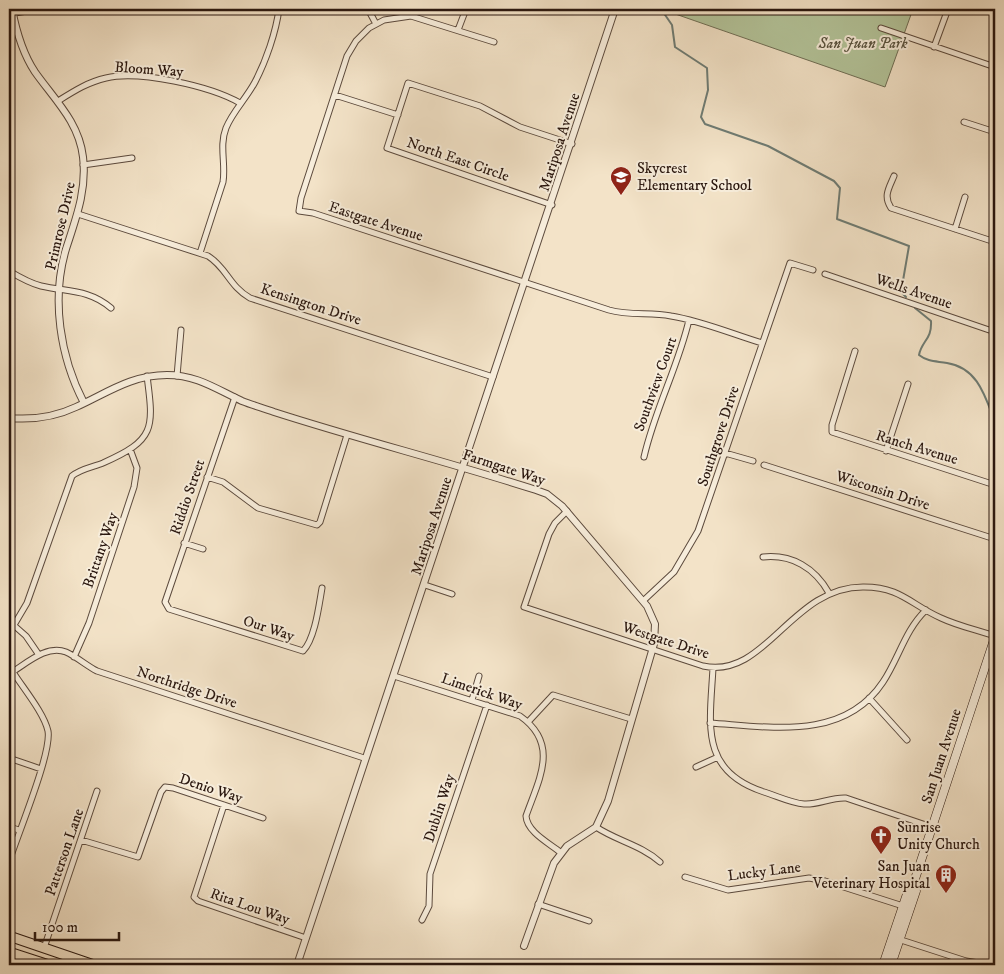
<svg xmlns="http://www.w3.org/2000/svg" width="1004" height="974" viewBox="0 0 1004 974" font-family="'IM FELL DW Pica',serif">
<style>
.green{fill:#b4c59b;stroke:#6f6e55}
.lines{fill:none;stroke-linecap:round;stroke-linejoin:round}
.stream{stroke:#6e7b73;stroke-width:2}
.minor-casing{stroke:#5c4a3d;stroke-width:7}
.tertiary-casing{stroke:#5c4a3d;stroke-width:8}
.secondary-casing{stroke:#2a170f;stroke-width:9}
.primary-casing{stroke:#2a170f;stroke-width:11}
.minor{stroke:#f7eddb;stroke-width:5}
.tertiary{stroke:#f7eddb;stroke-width:6}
.secondary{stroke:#f7eddb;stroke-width:8}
.primary{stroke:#f3e3c8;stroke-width:9}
.labels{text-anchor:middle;stroke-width:4;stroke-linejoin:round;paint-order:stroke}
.park-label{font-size:15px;font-style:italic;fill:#5a5440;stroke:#f7eddb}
.street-label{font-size:15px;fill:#2a170f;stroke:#f7eddb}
.poi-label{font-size:15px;fill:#2a170f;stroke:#f7eddb;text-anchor:start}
</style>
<rect width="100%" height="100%" fill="#f3e3c8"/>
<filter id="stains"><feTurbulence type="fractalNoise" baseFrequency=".004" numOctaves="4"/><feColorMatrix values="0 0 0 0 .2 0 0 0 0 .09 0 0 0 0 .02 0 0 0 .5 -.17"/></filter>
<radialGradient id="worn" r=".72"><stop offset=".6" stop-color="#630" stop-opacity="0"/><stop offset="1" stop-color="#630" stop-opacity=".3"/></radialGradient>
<path class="green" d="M661,9H913L885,87Z"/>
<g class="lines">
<path class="stream" d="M661,9L672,25L675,47L707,68L708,90L701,117L705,124L768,146L834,181L840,188L837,219L909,246L901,292L906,297
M915,308L931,321C932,340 922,340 919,355C928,362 936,361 947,363C978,368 985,396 995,422
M995,466V470"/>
<g class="minor-casing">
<path id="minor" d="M368,9L376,24
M9,14L39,9
M881,28L995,67
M458,30L466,9
M494,42L411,16L384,20L369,28L356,41L347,56L301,198L299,211L313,213L609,310C630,316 650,312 671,316C702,321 732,334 762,343
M934,47L948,9
M335,95L398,115
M58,101C74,91 88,82 106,78C139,70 210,86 240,103
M964,122L995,132
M83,165L132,158
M894,176C889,188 883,196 891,208L995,242
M552,205L387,148L408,83L480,106L520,127L572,144
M78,214L208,256C227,268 229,286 250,298L493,377
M955,229L965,197
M200,253L223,182C226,164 219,146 226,128C233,111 246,99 255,82C266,61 276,32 279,9
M9,271C19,277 29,283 41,286C67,292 89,289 111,308
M825,274L995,332
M855,351L832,425V432L995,485
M9,373V379
M177,376L181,330
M235,397L165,602L169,609L303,651C315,639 319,605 322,588
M886,451L908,384
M725,453L753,461
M644,457C655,409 678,367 689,320
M764,465L995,539
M207,477L223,482L258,508L317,525L320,522L347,435
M567,511L555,523L549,534L524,607L703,666C766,680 791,586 864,587C901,587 911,605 941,618C958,626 977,630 995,636
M184,543L203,549
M763,557C792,554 815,568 829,593
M425,585L452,594
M643,601L674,572L698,531L790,263L813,270
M9,621L26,636L39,655
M14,625L27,603L72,476C80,469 93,467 103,463C155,440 154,429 147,376
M74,657L89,623L134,487L137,468L130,449
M713,668C710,724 699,771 764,792C777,796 791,803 804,804C819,805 831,797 846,798L932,827
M9,674C25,665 46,644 66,652C77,657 87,666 97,671L364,758
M394,676L520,716C560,744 539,779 526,816C527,832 549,843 560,852
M869,698L907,740
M472,700L479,676
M528,722L553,695L631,719
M710,723C771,727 844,741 883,682C899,658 905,630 926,610
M9,758L41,769
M696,767L718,757
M224,805L194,897L198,901L306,938
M9,827L19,830
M596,827C617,841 641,845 660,862
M81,840L138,857L161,792L165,787L173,788L263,818
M9,862C17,836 52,753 48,731C44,713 23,688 13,672
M685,877L728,890L809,878L825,881L903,906
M538,904L589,921
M422,920L429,906L430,874L487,705
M898,939L966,961L991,965
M44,948L97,791
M17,965L20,956"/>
</g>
<g class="tertiary-casing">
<path id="tertiary" d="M12,9C16,30 23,54 35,72C54,99 79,122 83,157C87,190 76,218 66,249C51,299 60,357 84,403
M9,418C32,420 55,417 76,407C107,393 131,375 167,375C197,375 216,389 242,401C252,405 263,408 274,412C361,440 449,462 536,490L547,494L562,506L647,606L655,624L654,644L608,801L596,827L567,846L554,863L524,946
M297,965L615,9"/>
</g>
<g class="secondary-casing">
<path id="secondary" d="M883,965L908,891L913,885L995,637
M891,965L916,891L913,885"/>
</g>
<g class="primary-casing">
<path id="primary" d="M9,936L94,965
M9,952L49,965"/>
</g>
<use href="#minor" class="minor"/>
<use href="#tertiary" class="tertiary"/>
<use href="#secondary" class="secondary"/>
<use href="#primary" class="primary"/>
</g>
<defs>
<g id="school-pin" transform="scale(1.125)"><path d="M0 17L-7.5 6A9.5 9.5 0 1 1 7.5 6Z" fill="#8f2418" stroke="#f7eddb"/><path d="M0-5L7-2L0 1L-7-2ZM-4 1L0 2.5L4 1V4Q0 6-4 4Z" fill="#fff"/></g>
<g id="church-pin" transform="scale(1.125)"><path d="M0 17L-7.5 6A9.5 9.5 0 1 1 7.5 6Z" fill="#8f2418" stroke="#f7eddb"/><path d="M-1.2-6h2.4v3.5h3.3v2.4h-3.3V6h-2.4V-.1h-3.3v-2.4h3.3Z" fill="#fff"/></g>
<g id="building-pin" transform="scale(1.125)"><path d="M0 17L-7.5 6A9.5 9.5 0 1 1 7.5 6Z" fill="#8f2418" stroke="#f7eddb"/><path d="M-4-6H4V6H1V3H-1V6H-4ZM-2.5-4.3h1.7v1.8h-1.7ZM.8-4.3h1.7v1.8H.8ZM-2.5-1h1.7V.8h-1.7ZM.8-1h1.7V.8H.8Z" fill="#fff"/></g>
</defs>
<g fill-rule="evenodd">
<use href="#school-pin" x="621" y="177"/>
<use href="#church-pin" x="881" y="836"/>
<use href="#building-pin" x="946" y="875"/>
</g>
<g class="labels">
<g class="park-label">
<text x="863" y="48">San Juan Park</text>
</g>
<g class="street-label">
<text transform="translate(149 69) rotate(4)" y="5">Bloom Way</text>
<text transform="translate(559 142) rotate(-72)" y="5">Mariposa Avenue</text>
<text transform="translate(458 159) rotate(19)" y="5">North East Circle</text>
<text transform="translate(376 221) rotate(18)" y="5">Eastgate Avenue</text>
<text transform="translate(60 226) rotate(-77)" y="5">Primrose Drive</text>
<text transform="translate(914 291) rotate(19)" y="5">Wells Avenue</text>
<text transform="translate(311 304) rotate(18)" y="5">Kensington Drive</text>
<text transform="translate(655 384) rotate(-70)" y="5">Southview Court</text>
<text transform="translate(718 436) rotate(-72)" y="5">Southgrove Drive</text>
<text transform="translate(917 447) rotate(17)" y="5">Ranch Avenue</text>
<text transform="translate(504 467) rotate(18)" y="5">Farmgate Way</text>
<text transform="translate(883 490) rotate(18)" y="5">Wisconsin Drive</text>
<text transform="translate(187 497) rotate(-71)" y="5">Riddio Street</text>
<text transform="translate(431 526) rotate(-72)" y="5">Mariposa Avenue</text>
<text transform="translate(100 550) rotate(-71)" y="5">Brittany Way</text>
<text transform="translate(269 628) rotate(18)" y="5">Our Way</text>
<text transform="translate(666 640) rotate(18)" y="5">Westgate Drive</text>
<text transform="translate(187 687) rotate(18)" y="5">Northridge Drive</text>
<text transform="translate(482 691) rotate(19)" y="5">Limerick Way</text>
<text transform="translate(941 756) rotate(-72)" y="5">San Juan Avenue</text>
<text transform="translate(211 788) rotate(18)" y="5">Denio Way</text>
<text transform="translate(439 808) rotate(-72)" y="5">Dublin Way</text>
<text transform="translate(64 852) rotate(-71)" y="5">Patterson Lane</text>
<text transform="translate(764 871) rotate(-7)" y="5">Lucky Lane</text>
<text transform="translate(250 906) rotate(19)" y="5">Rita Lou Way</text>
</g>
<g class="poi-label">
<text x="637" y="173">Skycrest<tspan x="637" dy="17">Elementary School</tspan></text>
<text x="897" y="832">Sunrise<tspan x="897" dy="17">Unity Church</tspan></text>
<text x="930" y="871" text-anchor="end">San Juan<tspan x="930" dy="17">Veterinary Hospital</tspan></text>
</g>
</g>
<rect width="1004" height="974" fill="none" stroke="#f3e3c8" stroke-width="30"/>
<rect x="10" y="10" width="984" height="954" fill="none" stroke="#2a170f" stroke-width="2.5"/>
<rect x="15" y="15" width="974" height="944" fill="none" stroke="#2a170f"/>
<path d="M35 932v8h84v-8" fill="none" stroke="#2a170f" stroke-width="2.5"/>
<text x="42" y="932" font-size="15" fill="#2a170f" stroke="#f7eddb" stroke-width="4" paint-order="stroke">100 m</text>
<rect width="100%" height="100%" filter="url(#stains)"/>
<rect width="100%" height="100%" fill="url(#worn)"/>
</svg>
